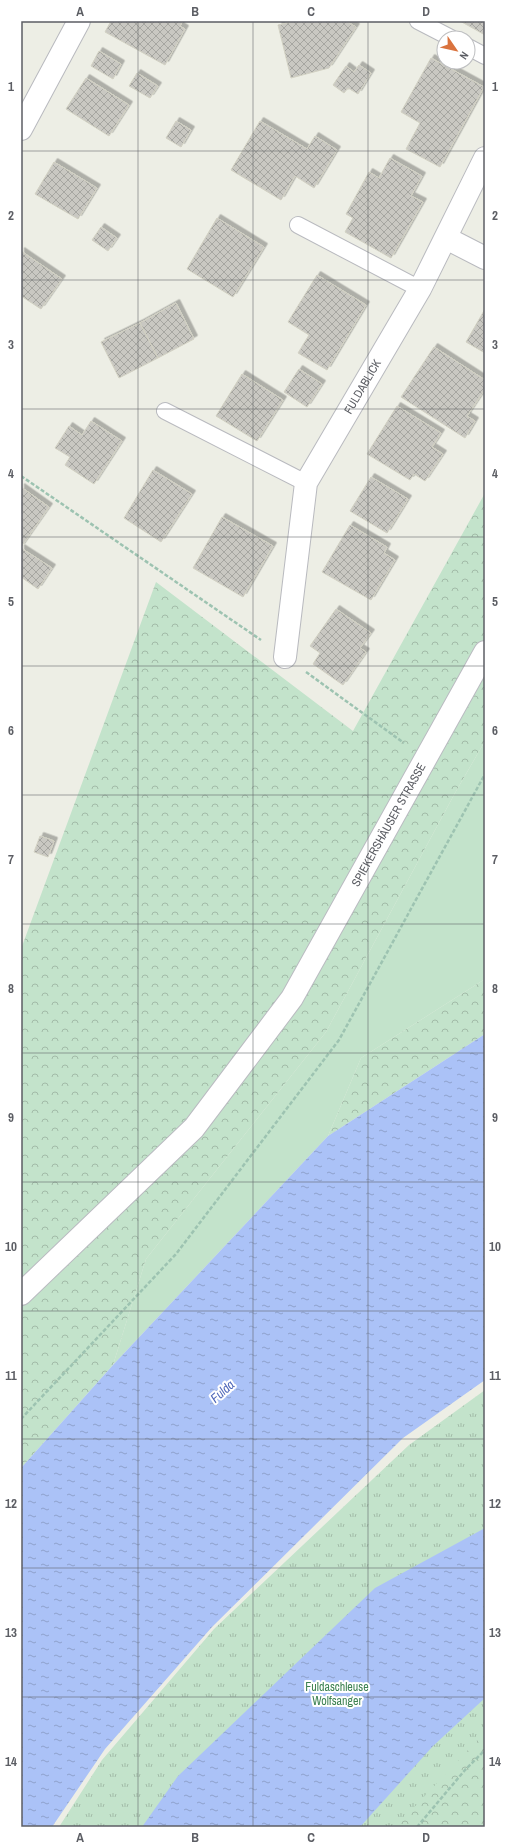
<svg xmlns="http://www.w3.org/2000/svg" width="506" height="1848" viewBox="0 0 506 1848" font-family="'Archivo Narrow',sans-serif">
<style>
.grass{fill:#c3e3cb}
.forest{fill:url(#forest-crowns)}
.park{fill:url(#park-tufts)}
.water{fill:url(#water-ripples)}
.building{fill:url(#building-cross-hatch);stroke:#d2d1c3;filter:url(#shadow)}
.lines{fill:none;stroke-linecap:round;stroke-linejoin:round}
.lane-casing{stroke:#b9babf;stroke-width:18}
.street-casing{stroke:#b9babf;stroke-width:24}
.secondary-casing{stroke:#babbc1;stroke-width:24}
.path{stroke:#9dc3b1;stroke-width:2.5;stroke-dasharray:4 2;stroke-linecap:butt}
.lane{stroke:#fff;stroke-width:16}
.street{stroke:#fff;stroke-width:22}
.secondary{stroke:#fff;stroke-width:22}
.grid{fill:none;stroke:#5c5e64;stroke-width:1;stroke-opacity:0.55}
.labels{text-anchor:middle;stroke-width:4;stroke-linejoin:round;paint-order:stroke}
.street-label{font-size:12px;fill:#5c5e64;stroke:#fff}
.park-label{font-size:12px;fill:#3d8252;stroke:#fff}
.water-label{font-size:13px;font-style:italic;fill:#4f67b9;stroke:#fff}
.neatline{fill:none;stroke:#5c5e64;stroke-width:1.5}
.grid-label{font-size:13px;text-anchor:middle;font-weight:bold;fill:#5c5e64}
</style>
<defs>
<pattern id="forest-crowns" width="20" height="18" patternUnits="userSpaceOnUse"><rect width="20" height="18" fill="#c3e3cb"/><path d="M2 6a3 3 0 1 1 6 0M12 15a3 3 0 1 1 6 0" fill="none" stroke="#a2bba8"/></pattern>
<pattern id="park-tufts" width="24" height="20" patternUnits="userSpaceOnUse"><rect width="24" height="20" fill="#c3e3cb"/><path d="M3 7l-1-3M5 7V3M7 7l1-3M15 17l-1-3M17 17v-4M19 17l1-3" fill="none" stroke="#a2bba8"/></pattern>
<pattern id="water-ripples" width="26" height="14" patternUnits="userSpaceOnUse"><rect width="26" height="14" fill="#abc2f7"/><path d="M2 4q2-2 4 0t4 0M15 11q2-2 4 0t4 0" fill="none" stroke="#8ea1cc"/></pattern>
<pattern id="building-cross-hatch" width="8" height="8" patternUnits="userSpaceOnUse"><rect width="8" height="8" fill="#c9c8c2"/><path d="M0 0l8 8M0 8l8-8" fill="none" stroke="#a6a6a1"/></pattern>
<filter id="shadow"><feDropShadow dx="3.5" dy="-3.5" stdDeviation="0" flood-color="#0004"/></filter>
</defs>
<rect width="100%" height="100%" fill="#edeee5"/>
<path class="grass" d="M485,741V979L361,1058L328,1136L113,1365L146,1259L326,1032L455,793Z"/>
<path class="forest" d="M485,493V741L455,793L326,1032L146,1259L113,1365L21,1468V949L156,582L353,731Z
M485,979V1034L328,1136L361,1058Z
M485,1698V1827H360Z"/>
<path class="park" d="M485,1390V1732L404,1818L398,1827H59L102,1760L214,1629L409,1445Z"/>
<path class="water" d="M485,1034V1380L403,1438L212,1627L105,1749L52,1827H21V1468L113,1365L328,1136Z
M485,1528V1698L433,1746L360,1827H142L178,1776L375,1588Z"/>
<path class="building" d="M111,21H183L180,26L185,29L165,65L105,32Z
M296,21H346L356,27L329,68L291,78L278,25Z
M460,21H485V35Z
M99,51L121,64L113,79L91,66Z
M431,58L484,87L440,167L406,149L420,123L401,112Z
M359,65L371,73L358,94L348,88L344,93L333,85L346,66L354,72Z
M137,73L158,86L150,98L129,86Z
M86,78L129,105L109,136L66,109Z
M176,121L191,130L181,147L166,138Z
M260,121L307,149L315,136L337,150L314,188L295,176L281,200L231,170Z
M390,158L422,176L411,196L423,202L391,258L345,232L353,218L346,214L369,172L379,178Z
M54,162L97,188L78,219L35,194Z
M217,218L264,247L233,297L187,269Z
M101,227L117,238L108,251L92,240Z
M21,251L62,279L41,309L21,296Z
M317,275L366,305L327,370L298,353L309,335L288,322Z
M176,303L194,339L158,358L140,323Z
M485,309V353L466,342Z
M140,323L158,358L119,378L101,342Z
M434,347L485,380V389L467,416L475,421L465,438L401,397Z
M299,369L322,384L307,407L284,392Z
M242,374L283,400L257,441L216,416Z
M397,406L441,433L432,447L443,454L425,481L414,474L410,480L367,454Z
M91,421L122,441L94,484L65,465L70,457L55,448L69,426L82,435Z
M153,470L192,494L161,542L124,518Z
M371,477L408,499L387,533L350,511Z
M21,487L49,507L21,547Z
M222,517L273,546L243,597L193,568Z
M350,525L387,547L384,553L395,560L371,600L322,572Z
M21,548L52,568L38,589L21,577Z
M336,609L371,633L360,648L366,652L343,685L313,664L320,653L310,646Z
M40,836L54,841L48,857L34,852Z"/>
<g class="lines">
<g class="lane-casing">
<path id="lane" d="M418,21L451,38
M468,47L485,56
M298,225L420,289
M165,411L306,483"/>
</g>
<g class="street-casing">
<g id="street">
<path d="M21,129L79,21"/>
<path d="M446,238L485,258"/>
<path id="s1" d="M285,657L306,483L420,289L485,158"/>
</g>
</g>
<g class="secondary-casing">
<g id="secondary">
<path id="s2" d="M21,1294L194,1128L292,998L485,652"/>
</g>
</g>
<path class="path" d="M21,476L261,640
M306,672L404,743
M21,1419L176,1254L339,1040L485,774
M417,1827L465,1770L485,1750"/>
<use href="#lane" class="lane"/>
<use href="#street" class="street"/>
<use href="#secondary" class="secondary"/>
</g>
<path class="grid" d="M138,21V1827M253,21V1827M368,21V1827M21,151H485M21,280H485M21,409H485M21,537H485M21,666H485M21,795H485M21,924H485M21,1053H485M21,1182H485M21,1311H485M21,1439H485M21,1568H485M21,1697H485"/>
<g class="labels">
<g class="street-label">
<text dy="4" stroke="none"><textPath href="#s1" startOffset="287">FULDABLICK</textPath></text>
<text dy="4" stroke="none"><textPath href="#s2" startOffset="601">SPIEKERSHÄUSER STRASSE</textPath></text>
</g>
<g class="park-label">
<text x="337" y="1691">Fuldaschleuse<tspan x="337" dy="14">Wolfsanger</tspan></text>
</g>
<g class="water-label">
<text transform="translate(222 1391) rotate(-41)" y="5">Fulda</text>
</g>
</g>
<rect width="506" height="1848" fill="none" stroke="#ffffff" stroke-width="44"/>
<g transform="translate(456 50) rotate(124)"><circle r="19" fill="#ffffff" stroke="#bebfc1"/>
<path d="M0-3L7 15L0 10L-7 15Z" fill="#da733e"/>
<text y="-6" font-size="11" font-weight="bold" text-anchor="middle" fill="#5c5e64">N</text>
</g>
<rect x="22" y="22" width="462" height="1804" class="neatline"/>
<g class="grid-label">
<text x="80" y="16">A</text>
<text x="195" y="16">B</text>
<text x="311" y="16">C</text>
<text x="426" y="16">D</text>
<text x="11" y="91">1</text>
<text x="495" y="91">1</text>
<text x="11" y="220">2</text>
<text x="495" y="220">2</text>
<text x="11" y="349">3</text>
<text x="495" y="349">3</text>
<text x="11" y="478">4</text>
<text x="495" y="478">4</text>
<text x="11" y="606">5</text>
<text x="495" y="606">5</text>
<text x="11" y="735">6</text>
<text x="495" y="735">6</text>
<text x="11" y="864">7</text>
<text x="495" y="864">7</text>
<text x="11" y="993">8</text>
<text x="495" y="993">8</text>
<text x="11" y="1122">9</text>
<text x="495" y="1122">9</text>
<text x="11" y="1251">10</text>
<text x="495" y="1251">10</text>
<text x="11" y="1380">11</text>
<text x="495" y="1380">11</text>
<text x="11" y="1508">12</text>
<text x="495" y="1508">12</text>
<text x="11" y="1637">13</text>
<text x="495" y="1637">13</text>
<text x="11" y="1766">14</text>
<text x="495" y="1766">14</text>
<text x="80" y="1842">A</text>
<text x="195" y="1842">B</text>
<text x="311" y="1842">C</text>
<text x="426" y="1842">D</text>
</g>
</svg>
